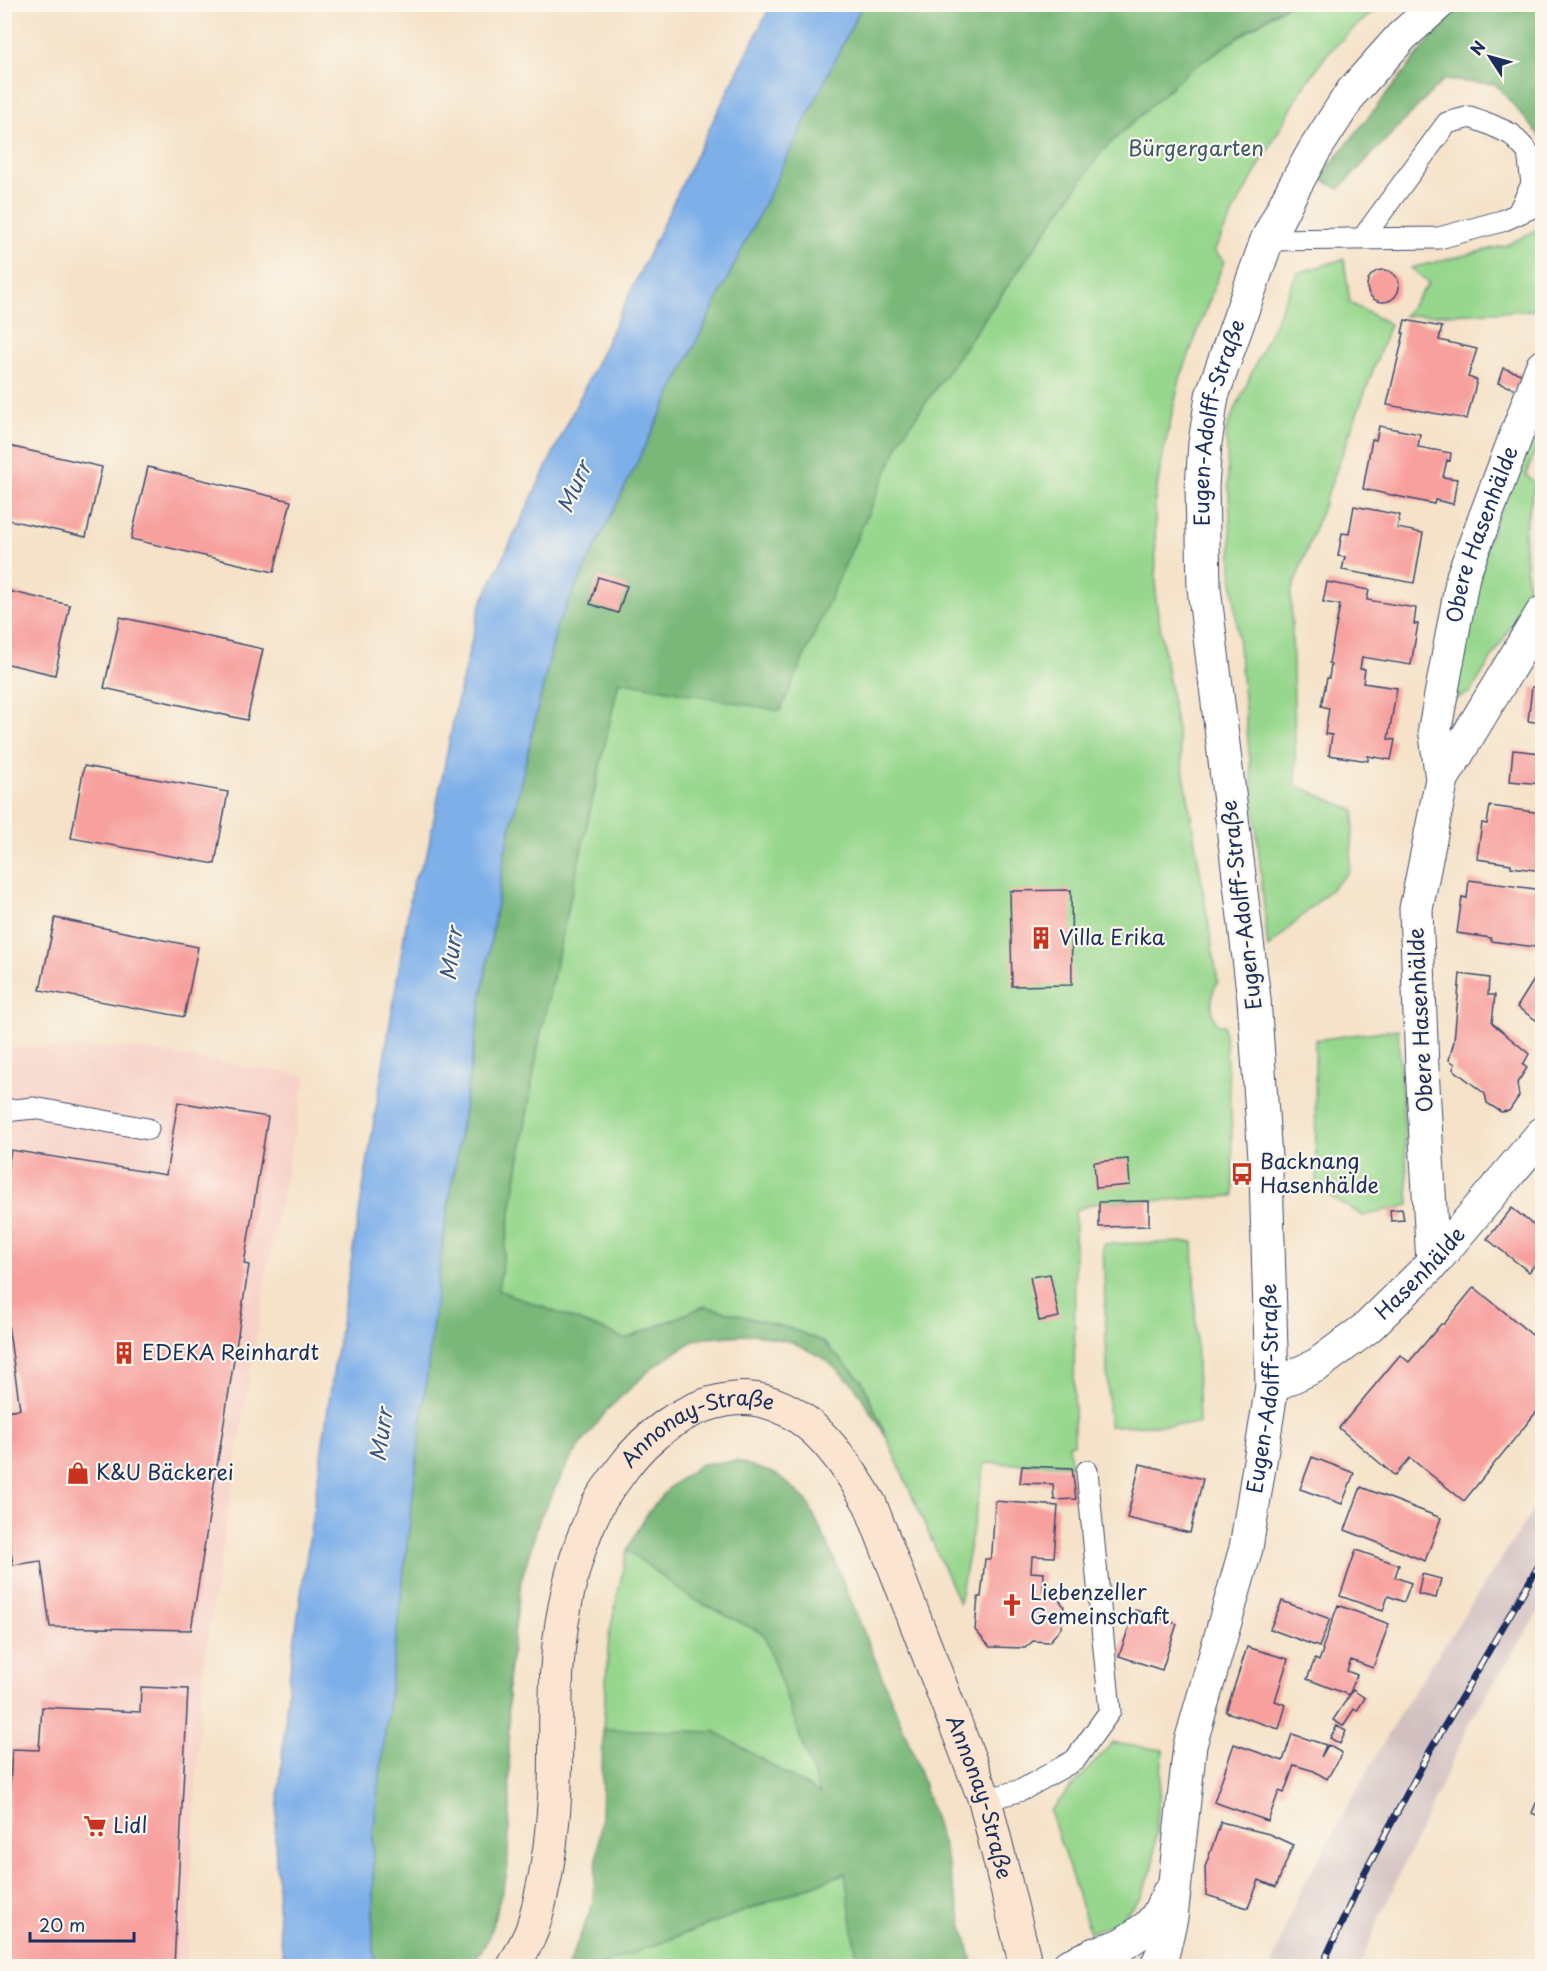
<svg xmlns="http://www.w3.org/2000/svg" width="1547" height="1971" viewBox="0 0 1547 1971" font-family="'Playpen Sans',sans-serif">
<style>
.built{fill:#f7d1c7}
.industrial{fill:#d2bfc0}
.green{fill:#97d78d;stroke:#598376;stroke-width:1.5}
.forest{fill:#79b878;stroke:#4a746b;stroke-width:1.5}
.water{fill:#7dafe9;stroke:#4c6fa4;stroke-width:1.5}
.building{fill:#f7a09e}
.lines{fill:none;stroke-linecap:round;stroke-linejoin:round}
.lane-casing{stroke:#3c4a6e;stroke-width:23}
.street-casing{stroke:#3c4a6e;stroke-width:35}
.secondary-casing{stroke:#3c4a6e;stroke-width:35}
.lane{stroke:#fff;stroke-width:21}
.street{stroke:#fff;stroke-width:33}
.secondary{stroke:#fce5d0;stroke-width:33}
.rail-casing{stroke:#1b2f5e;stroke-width:7}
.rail{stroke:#fbf7ec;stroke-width:4.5;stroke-dasharray:14;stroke-linecap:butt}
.labels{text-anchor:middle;stroke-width:4.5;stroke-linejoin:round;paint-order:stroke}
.park-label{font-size:21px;fill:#3a596a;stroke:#fbf7ec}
.street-label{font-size:21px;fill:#1b2f5e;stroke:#fbf7ec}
.poi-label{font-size:21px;fill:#1b2f5e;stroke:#fbf7ec;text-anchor:start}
.water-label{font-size:22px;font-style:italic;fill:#385588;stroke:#fbf7ec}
</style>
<rect width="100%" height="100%" fill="#fbf7ec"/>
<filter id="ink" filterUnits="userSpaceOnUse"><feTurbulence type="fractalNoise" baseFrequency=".0167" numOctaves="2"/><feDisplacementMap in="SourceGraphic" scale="12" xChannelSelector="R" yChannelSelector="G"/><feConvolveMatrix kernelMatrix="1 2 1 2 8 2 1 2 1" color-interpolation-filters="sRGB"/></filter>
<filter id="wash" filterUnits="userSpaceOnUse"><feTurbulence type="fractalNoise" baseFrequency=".008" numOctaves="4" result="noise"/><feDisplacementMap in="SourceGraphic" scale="24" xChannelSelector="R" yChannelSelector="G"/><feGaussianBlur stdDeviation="1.35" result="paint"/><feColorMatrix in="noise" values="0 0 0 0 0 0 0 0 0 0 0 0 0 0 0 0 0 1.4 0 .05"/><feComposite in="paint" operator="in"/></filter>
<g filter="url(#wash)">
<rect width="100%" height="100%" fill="#f5e2c8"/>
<path class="built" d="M5,1047L133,1048L306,1076L269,1258L203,1668L186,1966H5Z"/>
<path class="industrial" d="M1542,1497V1606L1472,1718L1375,1928L1360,1966H1271L1298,1895L1406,1703Z"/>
<path class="green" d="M1288,5H1382L1355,27L1327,54L1303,88L1236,207L1214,251L1224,261L1180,379L1163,454L1155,498L1156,601L1218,982C1210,992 1209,1015 1218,1025H1224L1231,1112L1234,1196L1149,1201L1099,1202L1075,1210L1074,1444H1069L1071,1465L985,1463L959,1603L862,1381L823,1342L705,1306L626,1339L498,1290L540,1035L619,680L903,435L1102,151L1187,72Z
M1542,227V298L1534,310L1404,316L1429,283L1411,268L1507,245Z
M1344,259L1350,303L1390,324L1291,593L1296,785L1355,811L1349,872L1268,948L1233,584L1226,430L1297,273Z
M1536,417L1542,420V433L1526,475L1535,483L1524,532L1528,598L1471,692L1450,701L1472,581Z
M1398,1029L1409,1205L1363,1216L1316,1188L1315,1040Z
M1193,1242L1199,1424L1109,1426L1103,1244Z
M627,1550L691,1598L764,1634L821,1795L716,1732L603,1729L609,1636Z
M1112,1743L1163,1750L1153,1867L1141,1897L1118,1922L1090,1932L1050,1811Z
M846,1873L858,1966H599Z"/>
<path class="forest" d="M862,5H1285L1187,72L1102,151L903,435L780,711L619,681L540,1035L498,1290L626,1339L705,1306L792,1329L823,1342L862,1381L886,1436L854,1385L825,1359L792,1342L754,1334L696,1339L653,1367L608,1409L571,1458L540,1517L521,1581L508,1682L510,1810L507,1874L488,1940L471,1966H375L373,1935V1835L440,1262L505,852L557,625Z
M1465,5H1542V138L1495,84L1443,80L1339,189L1320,178L1452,12Z
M737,1461L778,1475L807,1501L830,1549L916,1760L943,1846L973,1966H858L845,1873L599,1966H568L592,1906L601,1821L603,1729L716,1732L820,1794L764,1634L691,1598L627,1550L647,1514L670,1487L701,1464Z"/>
<path class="water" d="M771,5H862L557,625L505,852L443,1238L373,1835V1935L375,1966H285L279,1927L275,1837L289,1678L334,1367L413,882L427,854L457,702L480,606L698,151Z"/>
<g id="blocks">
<path class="building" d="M1367 286a16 16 0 1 1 32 0a16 16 0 1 1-32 0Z
M1405,320L1442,327L1439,340L1477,349L1468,377L1477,380L1467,419L1387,405L1404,333H1402Z
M1503,368L1527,376L1522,391L1498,383Z
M1379,426L1420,434L1418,447L1451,453L1450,461L1447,460L1443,477L1457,479L1453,504L1435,500L1434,504L1363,489L1372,439L1376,440Z
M4,445L102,467L86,537L4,519Z
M148,467L291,501L274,572L131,539Z
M1354,506L1400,515L1397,528L1423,533L1414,583L1342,570L1345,557L1338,556L1342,533L1349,534Z
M598,577L627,586L618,613L590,604Z
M1327,582L1369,590L1367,600L1416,608L1414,624H1418L1411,665L1362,657L1360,669H1365L1363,683L1397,688L1388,739L1395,740L1391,760L1368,756V761L1329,755L1332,735L1325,734L1329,708L1321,706L1327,678H1329L1331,664L1329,663L1340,605L1323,602Z
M4,590L70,605L55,675L4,663Z
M120,617L263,649L247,720L104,688Z
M1532,687L1542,689V723L1528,721Z
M1513,750L1542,753V784L1510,781Z
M84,766L228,792L215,864L71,838Z
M1490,806L1542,813V871L1511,867V864L1477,859L1482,823L1487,824Z
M1469,880L1542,890L1535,947L1491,941V938L1457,933L1462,897L1467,898Z
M1071,890L1072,985L1012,986L1010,891Z
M55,918L198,947L184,1017L40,990Z
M1542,967V1024L1517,1007Z
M1460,974L1489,978L1488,995H1495L1492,1023L1529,1054L1523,1065L1527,1068L1517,1083L1519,1096L1509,1111L1501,1112L1487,1103L1485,1094L1453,1069L1455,1064L1449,1060L1454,1041Z
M178,1102L268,1117L244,1264L249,1265L191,1630L50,1627L41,1561L13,1565L4,1503V1411L20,1409L4,1296V1187L11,1150L166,1175Z
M1128,1159L1130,1185L1096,1188L1094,1162Z
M1149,1201V1226L1099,1227V1202Z
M1512,1208L1542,1232V1256L1529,1272L1487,1239Z
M1402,1209L1404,1220L1391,1221L1390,1210Z
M1050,1274L1059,1317L1039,1321L1030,1277Z
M1474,1287L1542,1343V1405L1464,1501L1410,1458L1395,1476L1339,1428L1400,1355L1409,1362L1441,1324H1444Z
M1312,1457L1354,1473L1342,1504L1300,1489Z
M1140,1464L1203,1479L1190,1533L1127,1518Z
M1022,1466L1072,1468L1076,1499L1054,1500L1053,1484L1020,1483Z
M1361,1487L1441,1518L1425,1561L1345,1530Z
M995,1501L1058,1506L1054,1557L1032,1556L1031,1572L1044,1573L1043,1591L1052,1592L1064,1606L1061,1628L1049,1642L1033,1641L1025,1648L990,1647L975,1630L978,1597H981L985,1559H990L992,1552Z
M1356,1550L1399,1565L1395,1577L1411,1583L1404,1602L1388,1596L1383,1611L1340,1596Z
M1422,1574L1441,1579L1436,1598L1418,1594Z
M1282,1601L1330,1619L1319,1647L1270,1629Z
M1338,1605L1389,1624L1373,1668L1351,1660L1347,1671L1357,1675L1349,1695L1307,1679L1315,1659L1319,1661L1323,1650L1322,1649Z
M1135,1610L1177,1624L1162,1670L1119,1656Z
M1247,1647L1288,1659L1275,1701L1286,1705L1279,1729L1226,1712Z
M141,1687L188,1689L174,1966H4V1902L12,1749L39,1750L42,1707L140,1712Z
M1353,1690L1365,1698L1357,1711L1354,1709L1343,1726L1333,1720Z
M1337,1726L1346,1731L1340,1744L1330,1738Z
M1292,1734L1326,1745L1321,1757L1328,1745L1342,1753L1327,1779L1314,1771L1294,1765L1284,1793L1279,1791L1268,1821L1214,1802L1234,1744L1283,1761Z
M1540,1794L1542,1795V1818L1532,1813Z
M1221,1822L1269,1834L1293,1845L1276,1887L1259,1880L1248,1908L1206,1895L1205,1867Z"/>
</g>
</g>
<g filter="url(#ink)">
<use href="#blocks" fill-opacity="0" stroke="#3c4a6e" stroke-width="1.5"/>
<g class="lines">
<g class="lane-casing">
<path id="lane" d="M1362,239L1447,123L1470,117L1489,124L1511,134L1528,152L1532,184L1518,213
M1267,240L1439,238L1502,221L1542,203
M4,1111L34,1108L148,1129
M985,1800L1022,1790L1075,1760L1110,1711L1087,1471"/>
</g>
<g class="street-casing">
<g id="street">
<path d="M1442,779L1542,613"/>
<path id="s1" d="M1433,1263L1422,1068L1416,909L1442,779L1435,728L1463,576L1542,367"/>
<path id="s2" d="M1272,1386L1317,1365L1368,1327L1433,1263L1542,1134"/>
<path d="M1068,1966L1097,1953L1120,1946L1148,1927L1158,1915L1168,1894"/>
<path id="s3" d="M1157,1966L1163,1952L1171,1918L1190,1745L1246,1548L1272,1386L1266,1172L1254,999L1204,588L1202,487L1205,443L1212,396L1267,240L1293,189L1314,151L1352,92L1402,36L1438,4"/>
</g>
</g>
<g class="secondary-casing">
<g id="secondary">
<path id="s4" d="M514,1966C520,1955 527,1942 532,1930C543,1894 550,1856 553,1818C557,1778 555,1737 556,1696C556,1636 570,1560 597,1506C604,1493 614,1481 623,1468C647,1435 684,1407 726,1400C795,1388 840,1452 870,1504L985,1800L1026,1966"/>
</g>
</g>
<use href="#lane" class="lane"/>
<use href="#street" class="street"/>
<use href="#secondary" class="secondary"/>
<g class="rail-casing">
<path id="rail" d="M1322,1966L1364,1874L1430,1751L1542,1560"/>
</g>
<use href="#rail" class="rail"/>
</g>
</g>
<defs>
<g id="building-bare" transform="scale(1.8)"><path d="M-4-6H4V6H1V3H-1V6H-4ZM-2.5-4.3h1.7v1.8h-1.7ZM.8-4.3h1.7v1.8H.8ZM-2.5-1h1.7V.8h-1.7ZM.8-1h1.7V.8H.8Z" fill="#c8321e" stroke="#fbf7ec" stroke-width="2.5" paint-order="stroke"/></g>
<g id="bus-bare" transform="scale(1.8)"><path d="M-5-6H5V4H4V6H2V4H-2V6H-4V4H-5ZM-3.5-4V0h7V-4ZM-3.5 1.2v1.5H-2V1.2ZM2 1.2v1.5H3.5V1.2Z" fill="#c8321e" stroke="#fbf7ec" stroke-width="2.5" paint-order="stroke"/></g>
<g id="shop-bare" transform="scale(1.8)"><path d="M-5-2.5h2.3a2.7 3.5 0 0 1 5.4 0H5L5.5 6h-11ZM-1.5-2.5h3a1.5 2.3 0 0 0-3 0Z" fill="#c8321e" stroke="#fbf7ec" stroke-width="2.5" paint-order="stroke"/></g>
<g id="church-bare" transform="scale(1.8)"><path d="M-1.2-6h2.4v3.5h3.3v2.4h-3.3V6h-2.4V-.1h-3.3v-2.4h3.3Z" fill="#c8321e" stroke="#fbf7ec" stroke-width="2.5" paint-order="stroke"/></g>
<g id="supermarket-bare" transform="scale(1.8)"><path d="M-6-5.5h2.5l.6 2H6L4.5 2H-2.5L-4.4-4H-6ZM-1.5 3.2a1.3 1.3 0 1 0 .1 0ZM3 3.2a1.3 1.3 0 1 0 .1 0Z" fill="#c8321e" stroke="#fbf7ec" stroke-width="2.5" paint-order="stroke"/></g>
</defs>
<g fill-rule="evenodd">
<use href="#building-bare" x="1041" y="938"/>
<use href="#bus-bare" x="1242" y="1174"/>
<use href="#building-bare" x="124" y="1353"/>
<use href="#shop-bare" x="78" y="1473"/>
<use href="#church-bare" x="1012" y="1605"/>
<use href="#supermarket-bare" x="95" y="1826"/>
</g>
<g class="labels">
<g class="park-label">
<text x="1196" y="156">Bürgergarten</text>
</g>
<g class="street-label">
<text dy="7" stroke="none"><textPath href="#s3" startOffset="1562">Eugen-Adolff-Straße</textPath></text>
<text dy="7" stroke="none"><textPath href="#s1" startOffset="738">Obere Hasenhälde</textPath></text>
<text transform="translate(1242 905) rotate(-97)" y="7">Eugen-Adolff-Straße</text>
<text transform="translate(1421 1020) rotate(-93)" y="7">Obere Hasenhälde</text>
<text dy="7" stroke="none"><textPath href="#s2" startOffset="188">Hasenhälde</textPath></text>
<text dy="7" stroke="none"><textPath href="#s3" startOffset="590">Eugen-Adolff-Straße</textPath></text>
<text dy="7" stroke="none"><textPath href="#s4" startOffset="608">Annonay-Straße</textPath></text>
<text dy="7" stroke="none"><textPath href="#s4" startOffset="1148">Annonay-Straße</textPath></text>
</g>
<g class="poi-label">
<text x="1059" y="945">Villa Erika</text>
<text x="1260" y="1169">Backnang<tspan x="1260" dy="24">Hasenhälde</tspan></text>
<text x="142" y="1360">EDEKA Reinhardt</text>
<text x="96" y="1480">K&amp;U Bäckerei</text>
<text x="1030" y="1600">Liebenzeller<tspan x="1030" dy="24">Gemeinschaft</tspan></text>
<text x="113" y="1833">Lidl</text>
</g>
<g class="water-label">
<text transform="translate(574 487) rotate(-66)" y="8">Murr</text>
<text transform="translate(451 954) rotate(-82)" y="8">Murr</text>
<text transform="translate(381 1435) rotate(-82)" y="8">Murr</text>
</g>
</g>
<rect width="1547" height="1971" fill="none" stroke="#fbf7ec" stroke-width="24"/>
<g transform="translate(1490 57) rotate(306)" stroke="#fbf7ec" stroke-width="4.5" paint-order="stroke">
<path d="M0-4.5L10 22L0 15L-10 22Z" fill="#1b2f5e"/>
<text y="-9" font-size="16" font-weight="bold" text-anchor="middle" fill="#1b2f5e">N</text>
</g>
<path d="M30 1932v9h104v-9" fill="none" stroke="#1b2f5e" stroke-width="3"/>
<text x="39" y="1932" font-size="18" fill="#1b2f5e" stroke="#fbf7ec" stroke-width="4.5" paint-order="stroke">20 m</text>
</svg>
